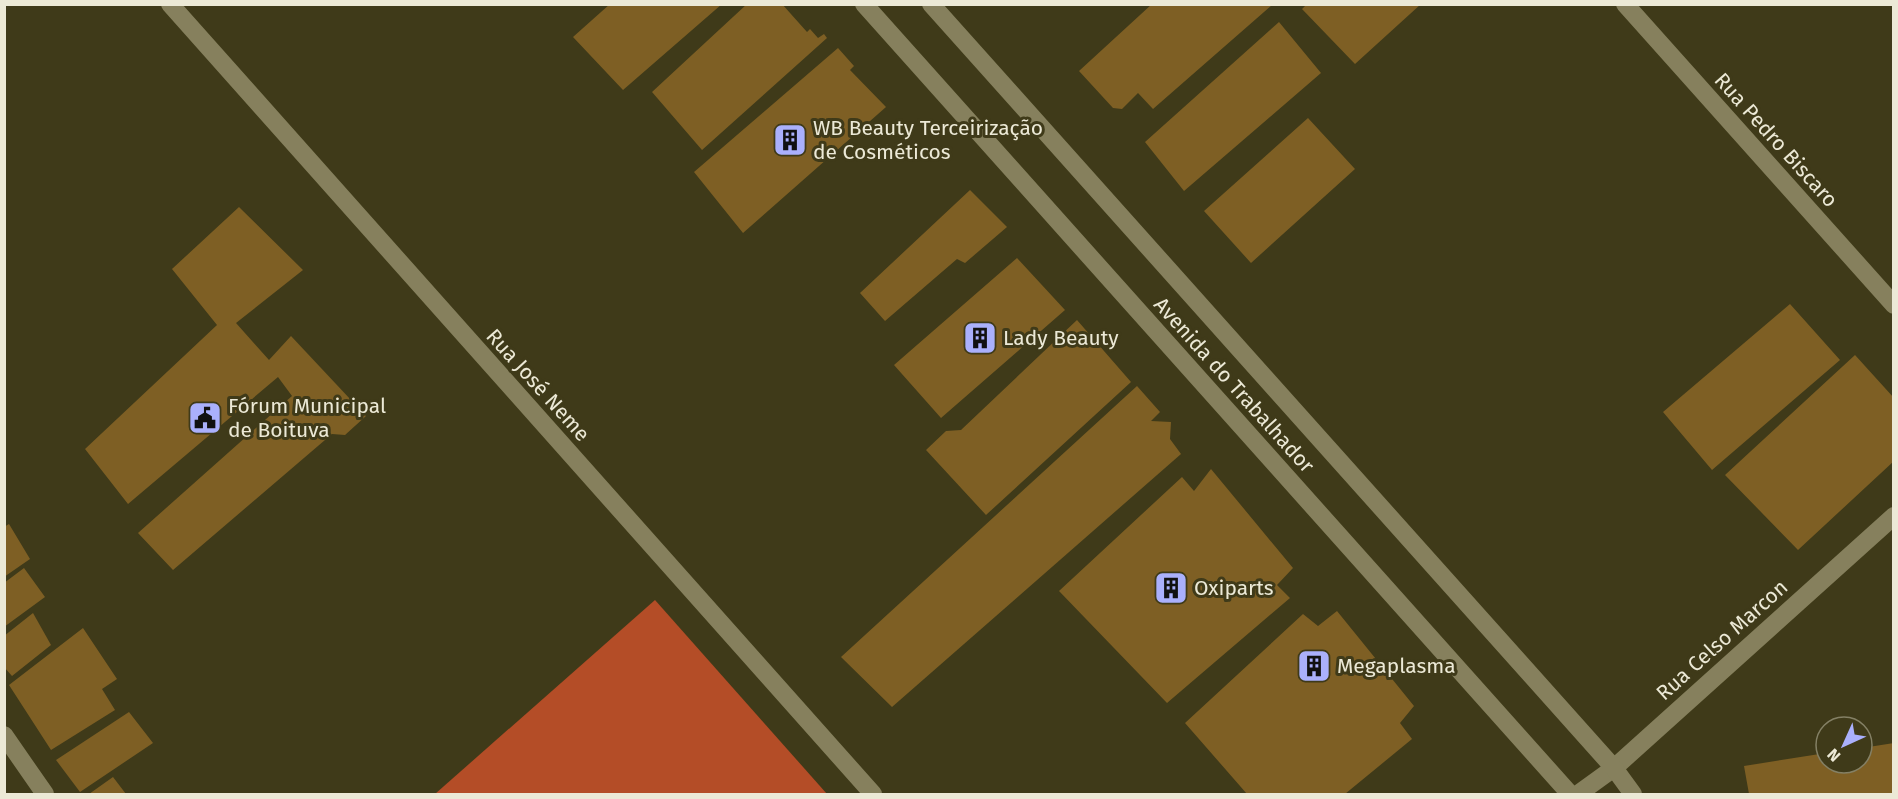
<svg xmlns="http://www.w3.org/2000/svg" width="1898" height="799" viewBox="0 0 1898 799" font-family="'Fira Sans',sans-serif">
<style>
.forest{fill:#b44d27}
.building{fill:#7e5f24}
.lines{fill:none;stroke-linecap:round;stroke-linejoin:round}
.minor{stroke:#86805d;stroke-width:18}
.tertiary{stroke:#86805d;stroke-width:18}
.labels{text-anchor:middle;stroke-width:6;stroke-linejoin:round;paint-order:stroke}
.poi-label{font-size:21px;fill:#ece9d6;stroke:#3f3a19;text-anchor:start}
.street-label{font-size:21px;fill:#ece9d6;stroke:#3f3a19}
</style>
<rect width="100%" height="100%" fill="#3f3a19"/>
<path class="forest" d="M655,600L827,794H435Z"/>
<path class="building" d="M610,4H722L623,90L573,37Z
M747,4H782L807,32L810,29L818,38L824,34L827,38L702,150L652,92Z
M1152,4H1273L1153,109L1138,93L1122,109L1113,108L1079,71Z
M1307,4H1421L1355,64L1302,9Z
M1279,22L1321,73L1184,191L1145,142Z
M838,48L854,66L850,70L886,107L743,233L694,172Z
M1308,118L1355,169L1251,263L1204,211Z
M970,190L1007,227L965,263L957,259L885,321L860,293Z
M239,207L303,270L236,323L269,360L291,336L366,416L345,435L332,434L173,570L138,533L292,396L278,377L128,504L85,449L217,325L172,269Z
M1017,258L1065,310L941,418L894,365Z
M1790,304L1840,360L1712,470L1663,412Z
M1077,320L1131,382L986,515L926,450L946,431L961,430Z
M1855,355L1894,398V461L1798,550L1725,475Z
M1137,386L1160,412L1151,421L1171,422L1170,439L1181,454L892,707L841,657Z
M1211,469L1293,568L1277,585L1290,598L1167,703L1059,591L1182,477L1194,491Z
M9,524L30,559L4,577V527Z
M24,568L45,597L4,627V583Z
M1337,611L1414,706L1400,723L1412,739L1345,794H1247L1185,723L1303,614L1318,626Z
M33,613L51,645L12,676L4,667V636Z
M83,628L117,679L102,689L115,710L51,750L9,685Z
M129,712L153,743L80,792L56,760Z
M1894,743V794H1749L1744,766L1826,753V763H1862V748Z
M113,777L126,794H89Z"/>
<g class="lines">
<path class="minor" d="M170,4L873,794
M1625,4L1894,305
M4,735L45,794
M1578,794L1614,768L1894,516"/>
<path class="tertiary" d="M864,4L1570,794
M931,4L1614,768L1633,794"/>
</g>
<defs>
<g id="building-square" transform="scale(1.725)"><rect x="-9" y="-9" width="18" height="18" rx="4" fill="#aab0fc" stroke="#3f3a19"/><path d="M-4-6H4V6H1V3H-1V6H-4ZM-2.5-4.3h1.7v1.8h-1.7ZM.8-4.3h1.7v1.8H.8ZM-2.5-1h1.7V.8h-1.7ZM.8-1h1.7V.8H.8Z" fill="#111"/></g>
<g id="civic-square" transform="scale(1.725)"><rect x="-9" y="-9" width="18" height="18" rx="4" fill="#aab0fc" stroke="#3f3a19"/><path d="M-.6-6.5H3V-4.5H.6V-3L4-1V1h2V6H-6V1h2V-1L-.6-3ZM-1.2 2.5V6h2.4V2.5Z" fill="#111"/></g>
</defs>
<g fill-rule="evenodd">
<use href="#building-square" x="790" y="140"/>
<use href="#building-square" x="980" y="338"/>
<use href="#civic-square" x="205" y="418"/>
<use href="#building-square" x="1171" y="588"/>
<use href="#building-square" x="1314" y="666"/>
</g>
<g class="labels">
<g class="poi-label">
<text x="813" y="135">WB Beauty Terceirização<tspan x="813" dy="24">de Cosméticos</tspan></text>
<text x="1003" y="345">Lady Beauty</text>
<text x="228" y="413">Fórum Municipal<tspan x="228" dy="24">de Boituva</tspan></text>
<text x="1194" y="595">Oxiparts</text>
<text x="1337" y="673">Megaplasma</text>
</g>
<g class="street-label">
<text transform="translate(1776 140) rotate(48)" y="7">Rua Pedro Biscaro</text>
<text transform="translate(538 385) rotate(48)" y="7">Rua José Neme</text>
<text transform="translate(1234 385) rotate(48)" y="7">Avenida do Trabalhador</text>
<text transform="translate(1722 640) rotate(-42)" y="7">Rua Celso Marcon</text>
</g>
</g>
<rect width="1898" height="799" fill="none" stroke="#ece9d6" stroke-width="12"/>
<g transform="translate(1844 745) rotate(225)"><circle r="28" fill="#3f3a19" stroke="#848065" stroke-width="1.5"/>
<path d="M0-4.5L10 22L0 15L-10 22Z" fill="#aab0fc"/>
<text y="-9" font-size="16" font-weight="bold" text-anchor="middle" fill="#ece9d6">N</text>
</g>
</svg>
